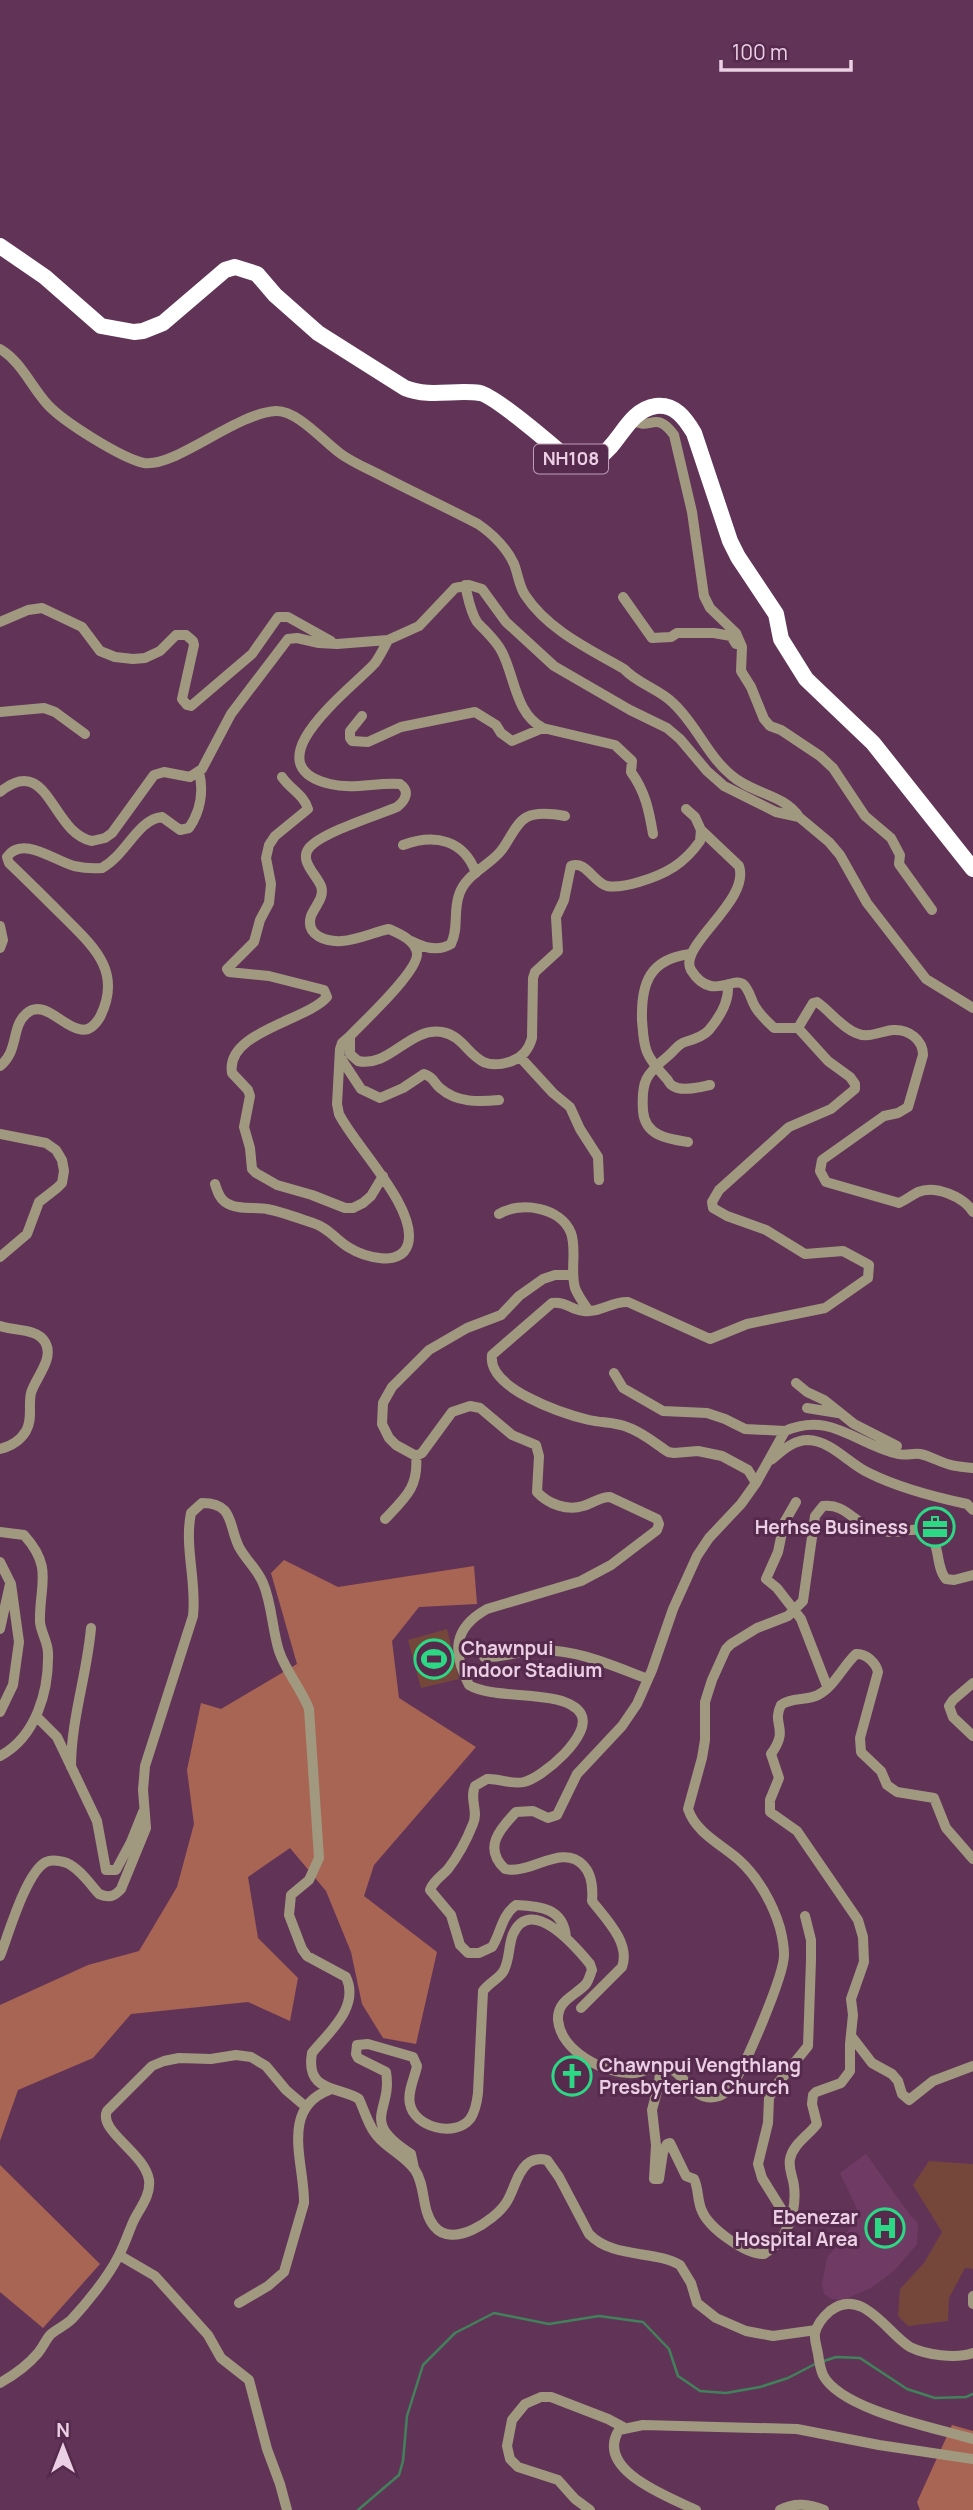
<svg xmlns="http://www.w3.org/2000/svg" width="973" height="2510" viewBox="0 0 973 2510" font-family="Manrope,sans-serif">
<style>
.built{fill:#6f3b64}
.green{fill:#75473b}
.forest{fill:#a86553}
.lines{fill:none;stroke-linecap:round;stroke-linejoin:round}
.stream{stroke:#41825b;stroke-width:2.5}
.minor{stroke:#a09980;stroke-width:10}
.highway{stroke:#fff;stroke-width:16}
.labels{text-anchor:middle;stroke-width:6;stroke-linejoin:round;paint-order:stroke}
.shield{fill:#562a4c;stroke:#be9eb6;stroke-width:2}
.shield-label{font-size:18px;font-weight:bold;fill:#ebcfe4}
.poi-label{font-size:19px;font-weight:bold;fill:#ebcfe4;stroke:#562a4c;text-anchor:end}
</style>
<rect width="100%" height="100%" fill="#613457"/>
<path class="built" d="M866,2154L910,2215L918,2223L917,2244L894,2271L871,2288L843,2300L832,2299L824,2294L822,2284L827,2258L860,2215L840,2173Z"/>
<path class="green" d="M447,1629L459,1679L421,1688L408,1640Z
M929,2161L973,2164V2269L965,2268L949,2298L948,2321L908,2326L898,2316L900,2289L924,2263L942,2232L913,2185Z"/>
<path class="forest" d="M284,1560L338,1587L474,1566L477,1604L419,1607L392,1641L399,1698L476,1747L374,1865L364,1896L437,1952L416,2044L383,2038L362,2004L351,1952L326,1891L290,1848L248,1877L258,1938L298,1978L290,2021L248,2002L131,2014L93,2058L18,2090L0,2141V2005L88,1965L139,1951L177,1887L194,1824L187,1770L201,1703L221,1709L297,1664L271,1573Z
M0,2165L100,2264L43,2328L0,2292Z
M952,2425L973,2431V2510H920L917,2502Z"/>
<g class="lines">
<path class="stream" d="M824,2361L836,2357L860,2358L907,2389L935,2398L966,2397L973,2394
M358,2510L399,2475L403,2461L407,2416L423,2365L455,2333L494,2313L549,2324L599,2316L643,2322L669,2349L678,2376L700,2391L726,2393L760,2387L788,2378L817,2363"/>
<path class="minor" d="M0,349C21,361 32,388 48,405C64,422 121,458 144,463C175,468 236,413 276,411C297,410 324,442 341,454C352,462 366,468 378,474C411,491 445,507 478,524C494,535 506,547 514,564C518,574 519,586 525,595C548,630 589,649 624,669C638,684 659,689 673,703C696,724 707,755 731,775C752,794 784,794 799,817
M632,420C651,432 655,409 674,435L692,512L704,596L710,608L736,633L742,647L741,671L751,687L764,719L770,726L781,730L820,756L833,768L865,816L891,838L900,855L899,864L932,910
M465,585C468,597 470,611 477,622C486,632 496,640 502,652C515,677 515,713 543,728L615,745L632,761L631,772C645,791 649,810 653,834
M623,597L652,638L671,637L677,633H714L731,636L736,644
M0,622L28,610L42,608L82,627L100,651L115,657L133,659L145,658L160,651L176,635H186L193,641L194,645L182,699L187,705L191,706L252,654L278,617H288L331,641
M388,640C384,648 380,656 375,663C354,687 248,764 330,784C353,790 377,782 400,784C410,791 406,800 397,807C376,816 322,832 309,848C299,861 316,874 321,886C325,897 315,906 311,916C305,936 327,942 342,941C358,940 374,932 389,929C400,934 415,940 417,953C419,971 363,1022 350,1036V1054L358,1061C390,1068 409,1027 442,1032C471,1037 471,1076 512,1061C523,1057 529,1049 532,1038L533,978L535,972L558,951L556,917L564,900L571,866C586,860 593,882 607,886C617,888 629,885 639,882C666,874 684,864 700,841L701,830
M0,712L44,708L55,712L85,734
M362,716L350,731V738L352,741L368,742L401,727L475,712L496,725L501,733L512,741L543,728
M282,777C290,789 304,795 308,809L275,836L269,845L266,858L271,884L269,903L260,920L254,942L227,969L229,972L269,976L324,990L327,997C306,1021 225,1032 232,1073L248,1090L250,1096L244,1127L250,1148L252,1169L256,1173L277,1185L312,1195L345,1208H353L363,1203L371,1196L383,1176
M0,792C49,752 51,833 92,841L105,838L112,833L154,775L164,772L190,777L202,769L231,714L288,639L297,638L319,643L337,644L388,640L419,626L455,588L469,585L482,589L506,622L554,666L630,710L667,728L680,739L707,771L724,786L776,812L799,817L829,842L840,855L867,903L926,979L973,1008
M686,809L695,817L701,830L739,866C751,901 677,946 691,970C711,1002 733,976 743,984C750,990 751,1001 756,1008C761,1016 768,1022 774,1028H798L813,1003L817,1002C830,1011 841,1027 856,1033C868,1039 881,1031 893,1030C909,1029 923,1040 923,1055L908,1107L898,1113L884,1116L822,1160L820,1171L826,1182L899,1203C906,1200 912,1195 918,1192C936,1185 964,1197 973,1212
M403,845C435,833 464,840 476,873
M0,926L3,940L0,948
M411,941C424,948 438,952 451,944C459,928 453,912 459,895C465,875 487,867 500,852C509,842 515,823 527,817C537,812 554,814 565,816
M690,954C649,959 641,984 642,1020C643,1031 643,1042 647,1052C651,1062 659,1070 666,1078C670,1082 668,1083 673,1086C682,1092 700,1087 710,1085
M340,1057L361,1089L380,1098L403,1088L424,1074C434,1077 433,1082 440,1088C457,1103 479,1102 499,1100
M520,1057L553,1093L570,1107L580,1129L598,1157L599,1180
M0,1066C19,1051 11,1027 26,1014C43,998 62,1026 79,1029C89,1032 95,1025 100,1017C123,971 93,946 63,916C45,898 27,880 9,863L7,857C22,835 55,861 74,866C83,868 92,869 102,868C126,855 138,819 162,817L180,830L189,828C200,812 204,792 199,772
M0,1134L46,1143L56,1150L62,1160L64,1171L62,1183L57,1188L39,1202L27,1234L0,1257
M688,1142C668,1139 645,1136 643,1111C641,1081 646,1074 668,1056C674,1051 678,1044 685,1042C692,1040 704,1036 709,1030C719,1018 729,1001 728,986
M215,1184C217,1190 219,1198 225,1202C236,1210 254,1207 267,1209C282,1212 298,1218 313,1223C329,1228 335,1239 348,1247C364,1257 401,1268 408,1244C418,1208 354,1145 339,1114L337,1104L340,1049L342,1043L350,1036
M499,1214C520,1201 561,1207 571,1233C577,1250 570,1270 575,1288C578,1296 584,1304 589,1311
M0,1326C14,1331 37,1328 45,1342C55,1359 35,1378 31,1393C28,1406 33,1419 26,1431C20,1441 12,1446 0,1449
M614,1373L623,1388L663,1411L707,1413L725,1419L745,1429L785,1431
M796,1383L807,1392L824,1400L854,1424L897,1446
M807,1408L838,1413
M771,1460C782,1451 793,1440 808,1440C832,1441 849,1464 869,1473C899,1488 934,1497 967,1504L973,1510
M756,1483L785,1431C831,1411 855,1444 898,1454C905,1456 913,1453 920,1454C931,1456 941,1463 951,1465C958,1467 966,1467 973,1468
M796,1502L784,1523L778,1552L766,1579L777,1588L801,1619L827,1686
M385,1519C405,1498 419,1487 416,1456
M0,1532L24,1535C54,1568 39,1585 40,1622C41,1633 48,1642 48,1653C49,1691 36,1737 0,1756
M0,1562L11,1584L19,1642L13,1685L0,1712
M0,1629L10,1584
M484,1657C503,1658 520,1651 538,1650C577,1649 613,1666 648,1679
M973,1683L953,1700L949,1706L953,1717L973,1736
M37,1717L57,1737L97,1821L106,1870H116L131,1842L143,1812
M71,1767C71,1719 87,1675 91,1628
M566,1938C564,1908 540,1906 516,1905C501,1916 501,1933 492,1947L479,1953H468L460,1945L451,1915L430,1890C433,1881 442,1876 448,1869C458,1856 467,1839 473,1824C479,1811 469,1800 475,1786L487,1779C499,1778 511,1785 524,1782C542,1778 593,1735 581,1714C566,1688 495,1701 469,1685C452,1652 453,1628 487,1609L581,1581L611,1565L657,1530L659,1524L657,1519L610,1497C600,1497 593,1503 583,1506C567,1511 548,1504 537,1492L539,1456L536,1445L512,1435L480,1408L470,1406L452,1412L422,1453L416,1456L396,1445L389,1438L382,1424L383,1403L392,1387L429,1350L467,1328L501,1315L519,1296L543,1279L555,1275H573
M0,1956C8,1936 26,1872 46,1862C52,1859 61,1861 67,1863C80,1869 90,1884 99,1894C109,1898 114,1897 121,1889L146,1828L143,1790L145,1766L193,1616C197,1582 184,1547 191,1513L202,1503C234,1503 228,1524 239,1547C246,1560 257,1569 263,1583C272,1604 272,1629 279,1651C286,1672 301,1688 309,1709L319,1858L309,1880L291,1895L289,1915L302,1949L307,1956L346,1977C360,2007 329,2032 312,2053C305,2093 339,2086 359,2099C365,2112 369,2128 379,2138C390,2150 405,2156 415,2170C426,2186 421,2210 434,2226C452,2249 494,2221 506,2203C514,2191 516,2174 527,2164C533,2159 539,2158 547,2160L559,2177L589,2234C613,2259 654,2250 680,2265L691,2283L697,2303L716,2318L746,2331L773,2336L816,2330
M581,2008L622,1967C631,1943 605,1918 592,1901C593,1889 592,1874 583,1865C562,1843 530,1875 505,1869C483,1848 499,1830 516,1812L533,1811L548,1818L557,1815L577,1774L622,1726L637,1704L652,1670L673,1609L697,1556L709,1538L741,1504L756,1483L748,1470L722,1456L698,1451L674,1453L668,1452C655,1443 642,1432 627,1427C615,1422 602,1423 589,1420C564,1414 487,1389 492,1355L552,1303C566,1301 571,1310 584,1311C600,1313 612,1301 628,1302L710,1339L747,1324L825,1308L868,1278L869,1265L843,1251L805,1254L766,1230L727,1216L713,1208L712,1202L719,1190L789,1127L831,1109L855,1089V1084L850,1077L828,1061L798,1028
M852,2037L872,2063L892,2074L898,2081L902,2094L909,2100L933,2081L973,2066
M665,2066L660,2070L659,2084L652,2110L656,2145L654,2179H659L663,2152L667,2144L670,2143L686,2176L694,2179C699,2189 697,2201 702,2211C709,2228 746,2255 764,2254C787,2240 797,2212 794,2186C793,2176 788,2169 790,2159C793,2144 808,2136 817,2124L812,2104L813,2095L816,2092L841,2083L850,2071V2044L853,2015L851,1999L864,1962L863,1937L858,1920L797,1831L770,1812V1800L779,1778L771,1754C790,1728 771,1725 781,1705C792,1697 806,1701 818,1695C834,1687 843,1666 856,1654C866,1653 876,1663 878,1672L860,1738L861,1752L881,1771L887,1785L897,1792L934,1798L946,1828L973,1859
M414,2168L411,2154C358,2120 393,2112 386,2072L358,2058L356,2054L357,2045L368,2044L413,2057L417,2066C415,2077 407,2092 410,2104C414,2127 455,2138 470,2119C475,2112 477,2102 478,2093L483,1991C489,1983 498,1979 503,1972C510,1961 508,1946 513,1934C531,1894 576,1947 590,1964L592,1970C590,1975 589,1980 586,1984C575,1996 557,2000 558,2020C561,2052 606,2075 635,2073C645,2072 656,2064 666,2067C686,2072 693,2105 719,2096C724,2094 728,2091 731,2087C744,2069 785,1974 784,1954C784,1946 782,1936 780,1928C773,1904 758,1877 739,1860C721,1844 696,1833 688,1809L702,1758L705,1740V1702L712,1680L726,1649L731,1644L757,1628L788,1616L803,1601L815,1516L823,1506C845,1503 854,1523 872,1528C878,1529 884,1531 889,1532C901,1533 917,1526 927,1533C941,1542 935,1567 946,1579L954,1580L973,1575
M790,2223L762,2178L758,2164L768,2123L769,2098L774,2088L808,2046L811,1960V1940L805,1916
M119,2255L155,2276L208,2335L221,2358L249,2380L267,2449L280,2484L287,2510
M973,2296V2304
M239,2303L268,2286L284,2272L304,2203C305,2165 279,2109 329,2090
M973,2353C956,2359 926,2355 910,2347C887,2333 862,2286 830,2311C823,2317 817,2324 815,2333C814,2340 817,2347 818,2354C819,2361 820,2368 823,2375C841,2410 936,2428 973,2439
M0,2383C14,2375 28,2365 38,2353C43,2347 45,2341 50,2335C56,2329 65,2326 72,2319C86,2304 107,2278 117,2259C124,2247 128,2233 134,2220C140,2208 151,2195 149,2180C145,2153 98,2131 107,2111L152,2066L164,2061L179,2058L211,2059L236,2055L251,2057L266,2066L286,2090L306,2107
M590,2510L575,2499L558,2480L518,2467L510,2459L507,2446L512,2420L525,2404L541,2397H551L608,2419L623,2427
M696,2510C669,2497 594,2470 619,2430L643,2425L797,2429L879,2445L973,2459
M780,2510C795,2502 809,2504 824,2510"/>
<path class="highway" d="M0,246L45,277L101,326L134,332L143,331L163,323L225,270L235,267L257,274L275,295L318,333L405,388C430,398 455,389 480,393C495,396 552,445 567,458C578,463 588,464 599,457C620,444 628,410 656,406C675,404 685,418 694,433L730,541L738,557L776,614L781,639L806,679L873,743L973,869"/>
</g>
<defs>
<g id="office-ring" transform="scale(2.0125)"><circle r="9.5" fill="#562a4c" stroke="#2cd884" stroke-width="1.5"/><path d="M-6-3h4V-5.5h4V-3h4V5H-6ZM-1-4.5V-3h2v-1.5ZM-6 0V1H6V0Z" fill="#2cd884"/></g>
<g id="stadium-ring" transform="scale(2.0125)"><circle r="9.5" fill="#562a4c" stroke="#2cd884" stroke-width="1.5"/><path d="M0-5a6.5 5 0 1 0 0 10a6.5 5 0 1 0 0-10ZM-3.5-1.8h7v3.6h-7Z" fill="#2cd884"/></g>
<g id="church-ring" transform="scale(2.0125)"><circle r="9.5" fill="#562a4c" stroke="#2cd884" stroke-width="1.5"/><path d="M-1.2-6h2.4v3.5h3.3v2.4h-3.3V6h-2.4V-.1h-3.3v-2.4h3.3Z" fill="#2cd884"/></g>
<g id="hospital-ring" transform="scale(2.0125)"><circle r="9.5" fill="#562a4c" stroke="#2cd884" stroke-width="1.5"/><path d="M-5-5h3v3.5h4V-5h3V5h-3V1.5h-4V5h-3Z" fill="#2cd884"/></g>
</defs>
<g fill-rule="evenodd">
<use href="#office-ring" x="935" y="1527"/>
<use href="#stadium-ring" x="434" y="1659"/>
<use href="#church-ring" x="572" y="2076"/>
<use href="#hospital-ring" x="885" y="2228"/>
</g>
<g class="labels">
<rect class="shield" x="534" y="444.5" width="74" height="29" rx="5"/>
<g class="shield-label">
<text x="571" y="465">NH108</text>
</g>
<g class="poi-label">
<text x="908" y="1534">Herhse Business</text>
<text x="461" y="1655" text-anchor="start">Chawnpui<tspan x="461" dy="22">Indoor Stadium</tspan></text>
<text x="599" y="2072" text-anchor="start">Chawnpui Vengthlang<tspan x="599" dy="22">Presbyterian Church</tspan></text>
<text x="858" y="2224">Ebenezar<tspan x="858" dy="22">Hospital Area</tspan></text>
</g>
</g>
<g transform="translate(63 2447)" stroke="#562a4c" stroke-width="5" paint-order="stroke">
<path d="M0-5L12 26L0 18L-12 26Z" fill="#ebcfe4"/>
<text y="-10" font-size="19" font-weight="bold" text-anchor="middle" fill="#ebcfe4">N</text>
</g>
<path d="M721 60v10h130v-10" fill="none" stroke="#ebcfe4" stroke-width="3.5"/>
<text x="732" y="60" font-size="21" fill="#ebcfe4" stroke="#562a4c" stroke-width="5" paint-order="stroke">100 m</text>
</svg>
